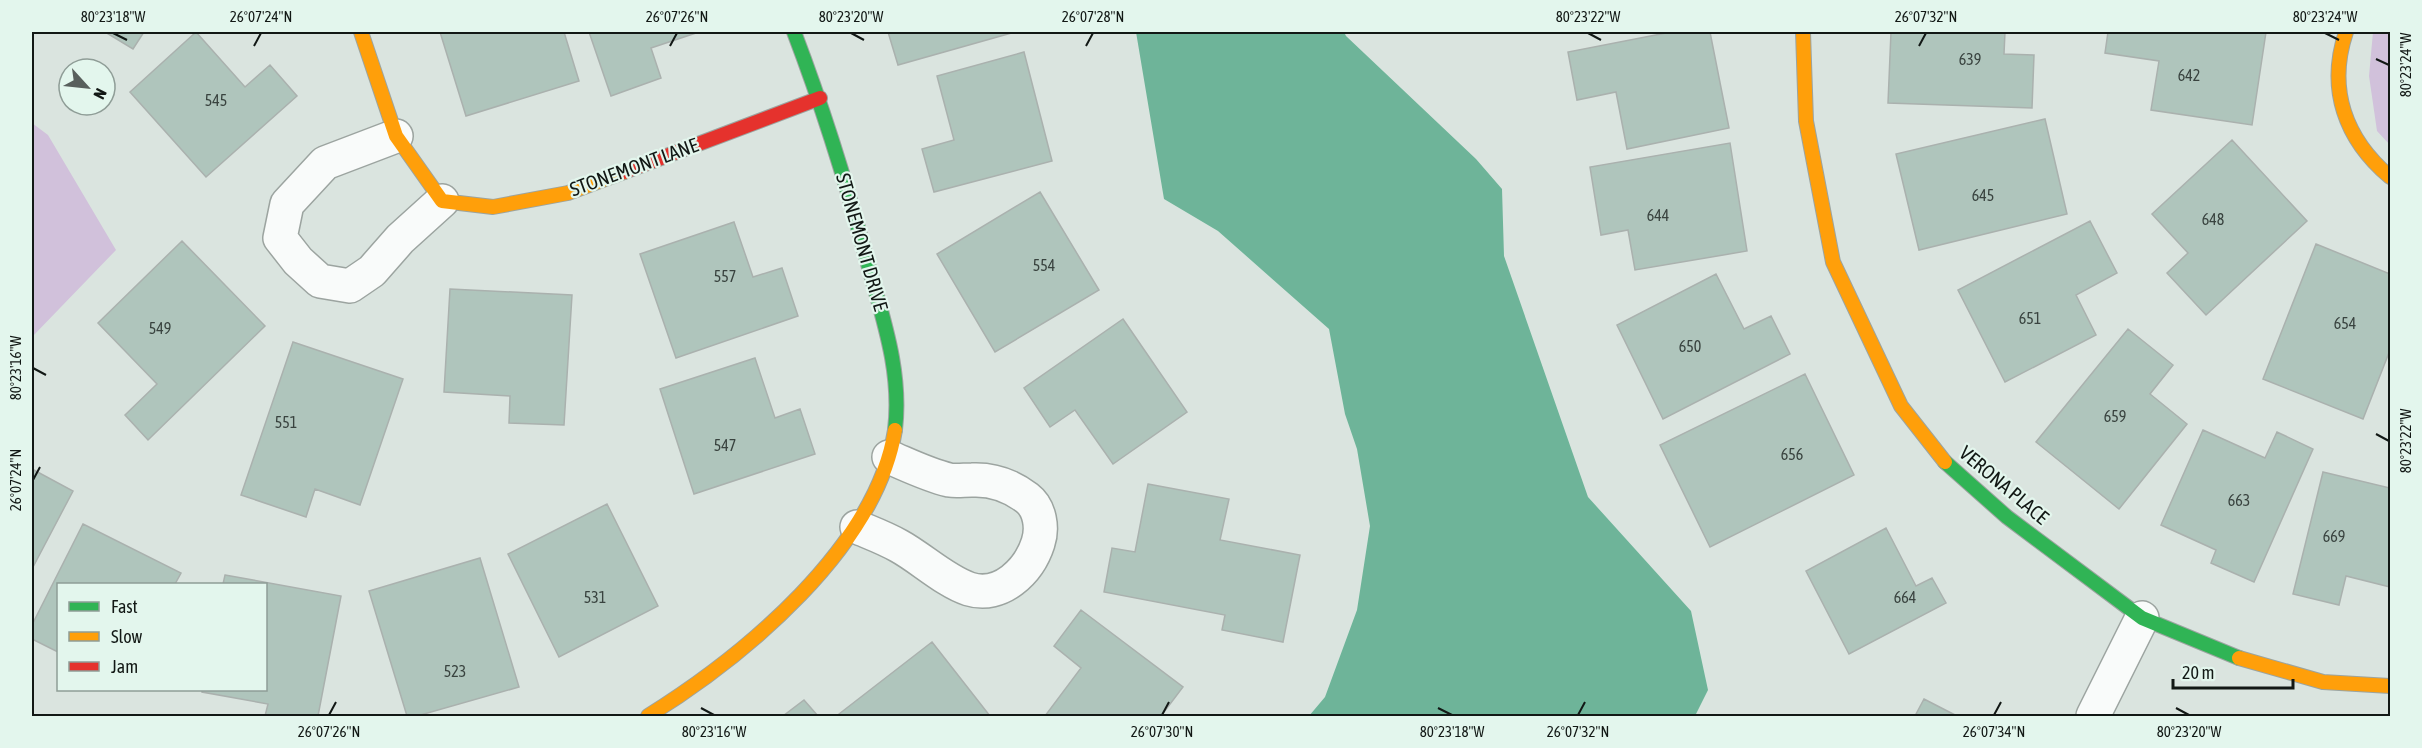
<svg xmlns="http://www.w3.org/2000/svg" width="2422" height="748" viewBox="0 0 2422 748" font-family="'Asap Condensed',sans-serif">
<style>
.green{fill:#d1c1db}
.water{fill:#6eb499}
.building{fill:#afc5bc;stroke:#aab1ae;stroke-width:1.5}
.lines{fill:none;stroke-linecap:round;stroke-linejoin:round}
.street-casing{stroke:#9ca4a0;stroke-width:36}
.fast-casing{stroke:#9ca4a0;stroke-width:16}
.slow-casing{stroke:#9ca4a0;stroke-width:16}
.jam-casing{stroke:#9ca4a0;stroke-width:16}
.street{stroke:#f9fbfa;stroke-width:33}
.fast{stroke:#30b455;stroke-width:14}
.slow{stroke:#ff9f0a;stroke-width:14}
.jam{stroke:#e5322d;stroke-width:14}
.ticks{fill:none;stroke:#121815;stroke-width:2}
.labels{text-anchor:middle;stroke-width:4.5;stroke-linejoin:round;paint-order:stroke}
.number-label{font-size:16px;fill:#39433f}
.street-label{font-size:20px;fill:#121815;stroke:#e3f6ed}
.neatline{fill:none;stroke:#121815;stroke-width:2}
.ticks-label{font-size:15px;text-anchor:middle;fill:#121815}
</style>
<rect width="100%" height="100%" fill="#dae4df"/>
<path class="green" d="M2373,32H2390V145L2377,131L2369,76Z
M32,123L48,135L116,250L32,337Z"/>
<path class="water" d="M1136,32H1344L1346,36L1476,159L1502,189L1504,256L1588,497L1691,611L1708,690L1695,716H1309L1325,697L1357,610L1370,526L1357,449L1345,414L1329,329L1218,231L1164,199Z"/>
<path class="building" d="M105,32H144L133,49Z
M196,32L245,87L270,65L297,96L206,177L130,92Z
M440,32H564L579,81L466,116Z
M589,32H699L651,48L661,78L611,96Z
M888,32H1015L898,65Z
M1671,32H1710L1729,128L1627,149L1616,92L1577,100L1568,52Z
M1891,32H2005L2004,54L2034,55L2032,108L1888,103Z
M2108,32H2266L2252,125L2151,110L2159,61L2105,53Z
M1024,52L1052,161L934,192L922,149L954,140L937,76Z
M2045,119L2067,214L1919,250L1896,154Z
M2232,140L2307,221L2206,315L2167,273L2188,253L2152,214Z
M1730,143L1747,251L1635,270L1628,230L1601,235L1590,167Z
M1040,192L1099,290L995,352L937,254Z
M2090,221L2117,273L2076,295L2096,335L2005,382L1958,290Z
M734,222L753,277L782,268L798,316L676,358L640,254Z
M182,241L265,326L148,440L125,415L157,384L98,323Z
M2316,244L2390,274V350L2363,419L2263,379Z
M1716,274L1744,329L1771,316L1790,354L1663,419L1617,325Z
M450,289L572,295L564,425L509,423L510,396L444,392Z
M1123,319L1187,412L1113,464L1075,410L1050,427L1024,388Z
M2128,329L2173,365L2150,394L2187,424L2119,509L2036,442Z
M293,342L403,379L360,505L315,489L306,517L241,495Z
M755,358L775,418L800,409L815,454L694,494L660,389Z
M1805,374L1854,475L1710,547L1660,445Z
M2203,430L2265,458L2277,432L2313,449L2254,582L2211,563L2216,550L2161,525Z
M32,469L73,491L32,569Z
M2323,472L2390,488V587L2346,576L2339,605L2293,594Z
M1148,484L1229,499L1220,540L1300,555L1283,642L1222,630L1225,615L1104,592L1112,548L1135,552Z
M607,504L658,606L559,657L508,554Z
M83,524L181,573L175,584H58V652L32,639V625Z
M1886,528L1916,586L1932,578L1946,603L1849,654L1806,571Z
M480,558L519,687L417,716H407L369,591Z
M225,575L341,596L318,716H265L268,704L202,692V690H266V584H223Z
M1081,610L1183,687L1161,716H1045L1081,668L1054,646Z
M932,642L990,716H841L839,714Z
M1924,699L1957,716H1915Z
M804,700L818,716H783Z"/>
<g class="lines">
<g class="street-casing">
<path id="street" d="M396,136L325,163L287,204L280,238L298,261L320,281L350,286L372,271L400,239L442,201
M857,527C871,533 885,538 899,546C921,558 945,581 969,589C1001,599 1029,571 1038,543C1043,528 1040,508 1027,498C1010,485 993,479 972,480C964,480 956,481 949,480C928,475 908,465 889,457
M2093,716L2142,618"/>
</g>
<g class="fast-casing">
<path id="fast" d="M794,32C823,108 847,185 868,264C883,319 902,372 895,430
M1945,462L2007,517L2142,618L2239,658"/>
</g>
<g class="slow-casing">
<path id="slow" d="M361,32L396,136L442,201L493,207L568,193L624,172
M1803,32L1806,121L1833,262L1901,406L1945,462
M2346,32C2327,89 2345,139 2390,177
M2239,658L2323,682L2390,686
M648,716C744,656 876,548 895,430"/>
</g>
<g class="jam-casing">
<path id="jam" d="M624,172L820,98"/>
</g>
<use href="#street" class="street"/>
<use href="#fast" class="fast"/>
<use href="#slow" class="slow"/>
<use href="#jam" class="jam"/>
</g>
<path class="ticks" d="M113,33L127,40M851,33L864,40M1588,33L1601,40M2325,33L2339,40M254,46L261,33M670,46L677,33M1086,46L1093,33M1919,46L1926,33M2376,59L2389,65M33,368L46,375M2376,434L2389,441M33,480L40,467M701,708L714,715M1438,708L1452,715M2176,708L2189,715M329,715L336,702M1162,715L1169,702M1578,715L1585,702M1994,715L2001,702"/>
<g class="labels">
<g class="number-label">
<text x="1970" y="65">639</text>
<text x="2189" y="81">642</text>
<text x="216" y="106">545</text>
<text x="1983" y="201">645</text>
<text x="1658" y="221">644</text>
<text x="2213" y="225">648</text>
<text x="1044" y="271">554</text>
<text x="725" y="282">557</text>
<text x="2030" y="324">651</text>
<text x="2345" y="329">654</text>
<text x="160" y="334">549</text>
<text x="1690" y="352">650</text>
<text x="2115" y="422">659</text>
<text x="286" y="428">551</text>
<text x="725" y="451">547</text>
<text x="1792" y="460">656</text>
<text x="2239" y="506">663</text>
<text x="2334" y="542">669</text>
<text x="595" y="603">531</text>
<text x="1905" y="603">664</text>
<text x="455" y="677">523</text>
</g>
<g class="street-label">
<text transform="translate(634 167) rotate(-20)" y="7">STONEMONT LANE</text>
<text transform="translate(862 242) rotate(74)" y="7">STONEMONT DRIVE</text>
<text transform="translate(2004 485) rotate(40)" y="7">VERONA PLACE</text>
</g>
</g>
<rect width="2422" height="748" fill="none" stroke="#e3f6ed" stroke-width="66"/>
<rect x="57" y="583" width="210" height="108" fill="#e3f6ed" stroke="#8f9d97" stroke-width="1.5"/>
<rect x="69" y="602" width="30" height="9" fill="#30b455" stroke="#8f9d97" stroke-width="1.5"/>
<text x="111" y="613" font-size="18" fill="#121815">Fast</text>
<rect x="69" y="632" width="30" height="9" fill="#ff9f0a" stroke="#8f9d97" stroke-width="1.5"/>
<text x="111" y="643" font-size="18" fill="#121815">Slow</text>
<rect x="69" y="662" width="30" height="9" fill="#e5322d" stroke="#8f9d97" stroke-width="1.5"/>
<text x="111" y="673" font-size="18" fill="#121815">Jam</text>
<g transform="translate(87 87) rotate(117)"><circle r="28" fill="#e3f6ed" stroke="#8f9d97" stroke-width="1.5"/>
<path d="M0-4.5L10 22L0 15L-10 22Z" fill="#585f5c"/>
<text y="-9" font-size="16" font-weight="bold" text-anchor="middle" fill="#121815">N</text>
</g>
<path d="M2173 679v9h120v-9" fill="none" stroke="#121815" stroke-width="3"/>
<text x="2182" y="679" font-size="18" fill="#121815" stroke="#e3f6ed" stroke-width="4.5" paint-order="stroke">20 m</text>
<rect x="33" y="33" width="2356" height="682" class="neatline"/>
<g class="ticks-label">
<text x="113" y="22">80°23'18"W</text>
<text x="261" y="22">26°07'24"N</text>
<text x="677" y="22">26°07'26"N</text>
<text x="851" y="22">80°23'20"W</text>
<text x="1093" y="22">26°07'28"N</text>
<text x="1588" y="22">80°23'22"W</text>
<text x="1926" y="22">26°07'32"N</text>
<text x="2325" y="22">80°23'24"W</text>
<text transform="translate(2406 65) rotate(-90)" y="5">80°23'24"W</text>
<text transform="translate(16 368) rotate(-90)" y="5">80°23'16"W</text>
<text transform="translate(2406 441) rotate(-90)" y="5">80°23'22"W</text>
<text transform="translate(16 480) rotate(-90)" y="5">26°07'24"N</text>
<text x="329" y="737">26°07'26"N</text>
<text x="714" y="737">80°23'16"W</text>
<text x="1162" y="737">26°07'30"N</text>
<text x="1452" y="737">80°23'18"W</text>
<text x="1578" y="737">26°07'32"N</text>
<text x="1994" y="737">26°07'34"N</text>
<text x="2189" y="737">80°23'20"W</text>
</g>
</svg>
